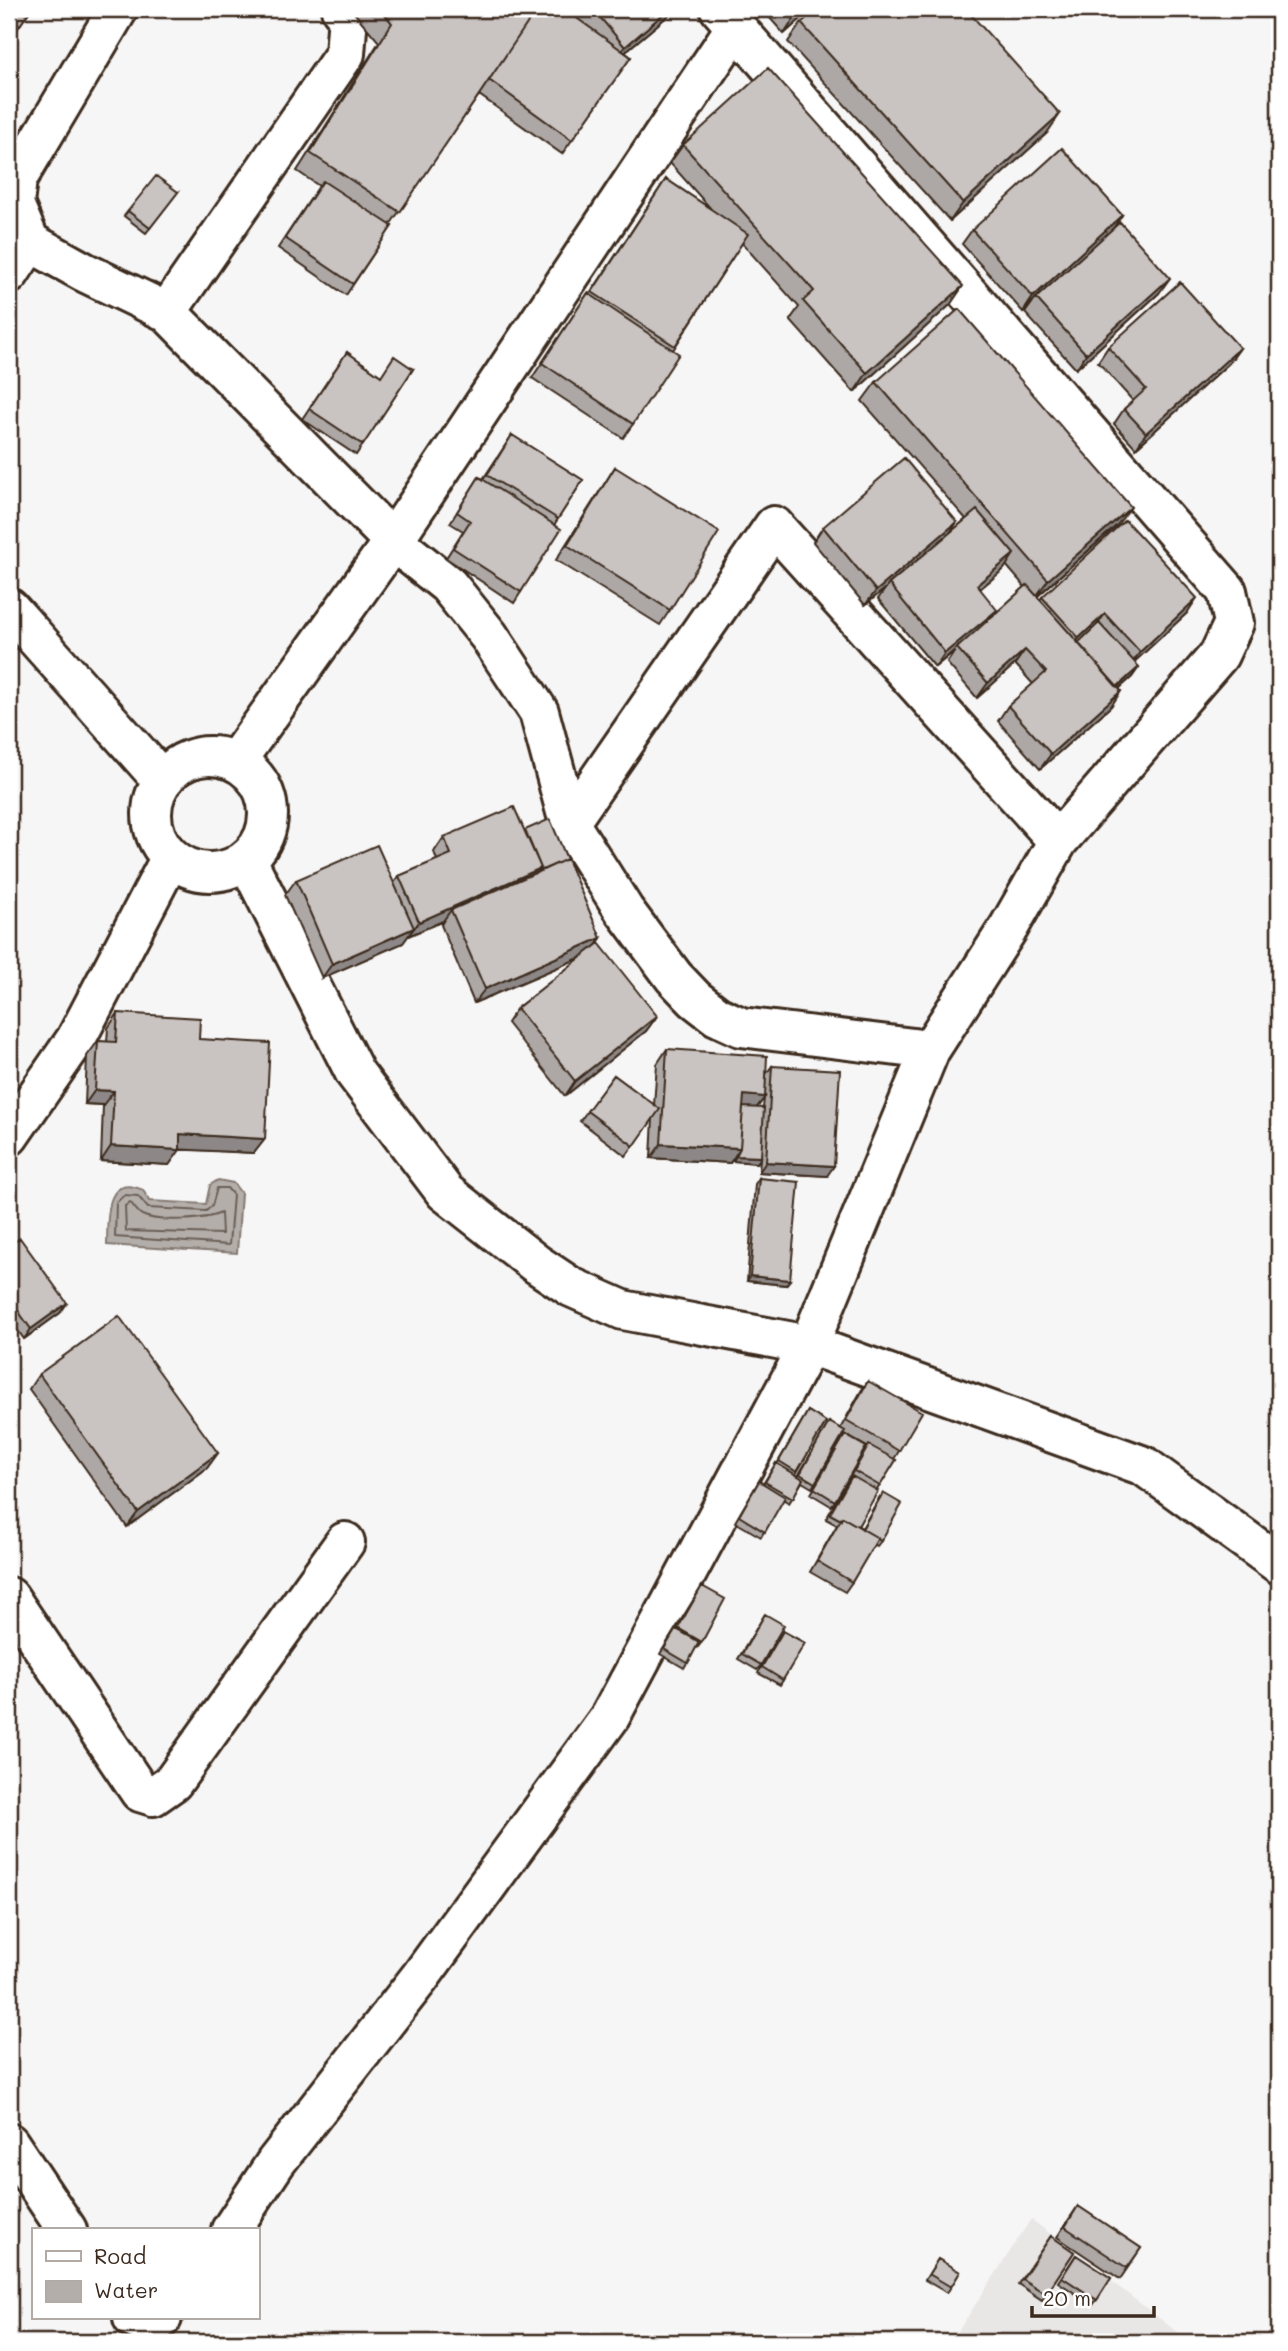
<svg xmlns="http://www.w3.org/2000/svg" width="1288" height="2351" viewBox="0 0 1288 2351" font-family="Mali,sans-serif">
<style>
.built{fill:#e9e7e6}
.water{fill:#b4aeaa;stroke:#847972;stroke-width:2}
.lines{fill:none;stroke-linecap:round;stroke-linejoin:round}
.shore{stroke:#6b5f56;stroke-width:2}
.minor-casing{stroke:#3b2a1e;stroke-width:44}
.minor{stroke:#fff;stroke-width:38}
.wall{fill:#ada8a6;stroke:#3b2a1e;stroke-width:2;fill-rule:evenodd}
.shaded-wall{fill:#8d8887;stroke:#3b2a1e;stroke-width:2}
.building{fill:#c9c3c1;stroke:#3b2a1e;stroke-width:2}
</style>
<rect width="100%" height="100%" fill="#f7f6f6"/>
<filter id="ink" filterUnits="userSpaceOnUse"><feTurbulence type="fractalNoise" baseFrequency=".0143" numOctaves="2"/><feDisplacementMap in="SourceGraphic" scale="14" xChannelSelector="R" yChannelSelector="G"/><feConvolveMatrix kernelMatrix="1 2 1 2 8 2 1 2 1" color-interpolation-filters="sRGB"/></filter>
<g filter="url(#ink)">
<path class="built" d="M1031,2219L1190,2342H951Z"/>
<path class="water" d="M218,1180L233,1183L241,1193L237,1253L107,1245C108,1222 103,1172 143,1190L149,1201L206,1204L210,1185Z"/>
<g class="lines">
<path class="shore" d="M217,1188H227L233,1195L229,1245L115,1237L116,1203L124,1195L138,1196L148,1208L206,1211L212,1206Z
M130,1202C134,1206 137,1212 142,1215C158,1223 206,1220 221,1213L222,1234L126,1231L125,1206Z"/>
<g class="minor-casing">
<path id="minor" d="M118,9L17,179L14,204L30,242L84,272L167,312L393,541L448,585L489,636L539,712L569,823L624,910L674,977L695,999L717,1016L741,1027L930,1050
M9,274L30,242
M167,312L345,54L348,15L341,9
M9,608L162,780
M152 814a58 58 0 1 1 116 0a58 58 0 1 1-116 0Z
M236,761L393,541L735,28
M569,823L774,526L1058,841
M247,860L355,1073L445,1192L535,1263L571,1287L623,1310L809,1345L1144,1466L1279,1564
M9,1136L76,1039L171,857
M9,1597L140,1792L153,1796L173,1782L345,1542
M9,2143L67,2230
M231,2230L276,2162L421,1976L610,1717L809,1345L930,1050L1009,927L1058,841L1219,655L1234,623L1227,591L720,9
M133,2318L152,2326L162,2318"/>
</g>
<use href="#minor" class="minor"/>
</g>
<path class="wall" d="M9,9H31L10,40L9,39Z
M351,9H564L578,19L570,9H676L625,52L631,57L562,154L479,95L390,225L392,226L346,295L278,248L319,186L297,171L379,42Z
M762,9H812L784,34Z
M801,23L1047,133L950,221L788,42Z
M683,145L950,305L854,392L790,320L799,307L742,243L673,350L633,424L623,438L532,378L578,308L588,293L590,294L666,179L711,209L670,163Z
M178,192L146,233L124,216L128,211Z
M1122,215L1113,228L1159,293L1076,369L1025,313L1033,302L1023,312L962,244L972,230Z
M1108,347L1240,348L1229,363L1136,448L1114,424L1124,409L1133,401L1098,362Z
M347,352L381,376L413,369L356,455L302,419Z
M876,382L1117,525L1037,597L1040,600L1042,597L1187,613L1134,662L1139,667L1132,677L1119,689L1121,691L1111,706L1040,769L998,721L1008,706L1033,684L1015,664L977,698L947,663L955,651L935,667L878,599L886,588L865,605L813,542L823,527L957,522L949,534L966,519L862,401ZM1006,565L1025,587L993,616L980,589L1004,569Z
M512,435L583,480L554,525L521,592L514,603L446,558L463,531L450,523L479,477L483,479Z
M615,467L670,610L660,625L556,560Z
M525,830L601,938L595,947L657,1016L646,1031L565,1096L507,1023L517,1008L584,956L474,1003L441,925L443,921L408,936L403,943L322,978L285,895L296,880L394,883L399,876L437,860L434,852L444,837Z
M118,1013L199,1039L265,1139L254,1153L180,1149L169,1165L101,1161L103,1105L85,1104L87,1056L98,1041L107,1042L108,1028Z
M667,1049L766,1074L772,1066L827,1176L759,1172L760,1158L757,1163L733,1161V1159L730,1163L651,1158L653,1118L626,1156L580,1121L614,1075L654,1105L657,1064ZM764,1098L763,1108H757Z
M759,1178L786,1285L747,1281L755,1184Z
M9,1246L67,1303L60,1313L24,1339L9,1318Z
M39,1374L218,1453L207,1468L127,1527L29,1389Z
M868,1381L899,1451L894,1459L896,1460L877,1490L858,1526L862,1528L879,1498L881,1541L877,1546L874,1544L852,1582L845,1592L810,1572L837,1525L826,1519L867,1447L844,1434L812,1488L802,1482L789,1503L783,1499L761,1537L735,1522L759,1481L763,1484L776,1463L777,1464L808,1411L826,1422L795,1475L798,1476L829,1422L840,1429L861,1391Z
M845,1435L835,1501L831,1506L811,1494Z
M702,1586V1642L698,1647L697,1646L684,1668L660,1654Z
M765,1614L761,1665L757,1670L738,1659Z
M783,1631V1680L780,1685L758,1673Z
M1078,2206L1141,2248L1120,2279L1057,2237Z
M1051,2236L1074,2252L1042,2300L1018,2284Z
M1076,2255L1111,2278L1093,2305L1058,2282Z
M938,2259L960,2272L947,2293L925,2280Z"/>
<path class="shaded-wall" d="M669,9H676L614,61L625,47Z
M805,9H812L784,34L794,19Z
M1060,114L1047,133L950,221L963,203Z
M1122,215L1112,230L1036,298L1023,312L1033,297Z
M1170,278L1159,293L1076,369L1086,354Z
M963,286L950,305L854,392L867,373Z
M1240,348L1229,363L1136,448L1146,433Z
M1131,507L1117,525L1035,598L1048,580Z
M957,522L947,537L889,584L886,588L865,605L876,591Z
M1014,554L1004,569L966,600L977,585Z
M1197,598L1187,613L1130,666L1140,652Z
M997,610L987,625L957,648L935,667L945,653Z
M1105,614L1094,629L1069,653L1079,638Z
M1025,650L1015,664L977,698L988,683Z
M1139,667L1132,677L1108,698L1116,688Z
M1121,691L1111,706L1040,769L1051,754Z
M541,868L531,883L451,910L443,921L408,936L419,922Z
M414,928L403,943L322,978L332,964Z
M601,938L591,953L474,1003L485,989Z
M657,1016L646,1031L565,1096L575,1081Z
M95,1090L114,1091L103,1105L85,1104Z
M744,1095L765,1097L754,1111L740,1107Z
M180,1134L265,1139L254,1153L170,1149Z
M661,1144L740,1148L730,1163L651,1158Z
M111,1146L180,1150L169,1165L101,1161Z
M736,1156L761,1157L757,1163L733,1161Z
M766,1162L834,1166L827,1176L759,1172Z
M750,1276L790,1280L786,1285L747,1281Z
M67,1303L60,1313L24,1339L31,1329Z
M218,1453L207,1468L127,1527L138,1512Z"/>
<path class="building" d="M9,9H31L20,25L9,18Z
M380,9H537L400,212L310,153L392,23Z
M537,9H564L631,57L572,140L489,80Z
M593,9H669L625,47Z
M786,9H805L794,19Z
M817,9H966L1060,114L963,203L801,23Z
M768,68L963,286L867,373L803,301L814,291L683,145Z
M1062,148L1122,215L1033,297L972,230Z
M156,176L178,192L150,228L128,211Z
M666,179L748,234L675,346L592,292Z
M323,181L392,226L353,284L285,238Z
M1120,222L1170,278L1086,354L1036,298Z
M1180,282L1240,348L1146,433L1124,409L1146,389L1108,347Z
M588,293L679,354L633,424L542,363Z
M959,309L1131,507L1048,580L876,382Z
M347,352L381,376L394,356L413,369L363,445L309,409Z
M512,435L583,480L558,519L487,475Z
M904,458L957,522L876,591L823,527Z
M615,467L719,532L670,610L567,545Z
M479,477L561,529L521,592L453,548L470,521L457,512Z
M977,510L1014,554L977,585L997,610L945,653L889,584Z
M1125,520L1197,598L1140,652L1105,614L1079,638L1042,597Z
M1027,585L1121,691L1051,754L1008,706L1046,672L1025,650L988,683L957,648Z
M1099,623L1139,667L1117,687L1078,643Z
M514,807L541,868L419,922L399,876L451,854L444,837Z
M550,819L567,859L539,872L541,868L525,830Z
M377,845L414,928L332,964L296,880Z
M567,859L601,938L485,989L451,910Z
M599,943L657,1016L575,1081L517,1008Z
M118,1013L200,1018L199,1039L270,1043L265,1139L180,1134V1150L111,1146L114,1091L95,1090L98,1041L116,1042Z
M667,1049L767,1056L765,1097L744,1095L740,1148L661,1144Z
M772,1066L840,1070L834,1166L766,1162Z
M614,1075L660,1109L634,1146L587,1111Z
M743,1107L764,1108L761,1157L736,1156L740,1148Z
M759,1178L799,1182L790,1280L750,1276Z
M20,1238L67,1303L31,1329L9,1298V1246Z
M119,1316L218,1453L138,1512L39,1374Z
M868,1381L922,1412L899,1451L846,1420Z
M808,1411L826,1422L797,1472L779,1461Z
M829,1422L845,1431L815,1483L800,1474Z
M845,1435L866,1447L835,1501L814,1488Z
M869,1445L896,1460L880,1486L854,1471Z
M776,1463L803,1479L793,1498L765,1482Z
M852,1476L878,1491L858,1526L842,1517L841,1520L830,1514Z
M759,1481L785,1497L765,1532L739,1516Z
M883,1493L902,1504L881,1541L877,1539L878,1538L862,1529Z
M842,1517L878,1538L852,1582L817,1561Z
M702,1586L725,1599L702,1642L678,1628Z
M765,1614L784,1625L761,1665L742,1654Z
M676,1629L699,1642L688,1663L664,1649Z
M783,1631L805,1643L783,1680L762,1667Z
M1078,2206L1141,2248L1127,2268L1065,2227Z
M1051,2236L1074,2252L1046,2294L1022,2279Z
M1076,2255L1111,2278L1097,2300L1062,2277Z
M938,2259L960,2272L951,2287L929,2274Z"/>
</g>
<rect width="1288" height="2351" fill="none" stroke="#fff" stroke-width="35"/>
<rect x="18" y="18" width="1253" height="2316" fill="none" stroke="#3b2a1e" stroke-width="2.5" filter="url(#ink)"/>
<rect x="32" y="2228" width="228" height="91" fill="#ffffff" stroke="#b1aaa5" stroke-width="2"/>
<rect x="46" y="2251" width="35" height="10" fill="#ffffff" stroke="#b1aaa5" stroke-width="2"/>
<text x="94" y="2264" font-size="21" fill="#3b2a1e">Road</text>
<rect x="46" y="2281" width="35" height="21" fill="#b4aeaa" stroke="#b1aaa5" stroke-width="2"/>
<text x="94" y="2298" font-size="21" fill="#3b2a1e">Water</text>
<path d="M1032 2306v10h122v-10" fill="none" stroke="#3b2a1e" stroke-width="3.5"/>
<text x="1043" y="2306" font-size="21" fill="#3b2a1e" stroke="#ffffff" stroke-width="5" paint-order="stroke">20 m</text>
</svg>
